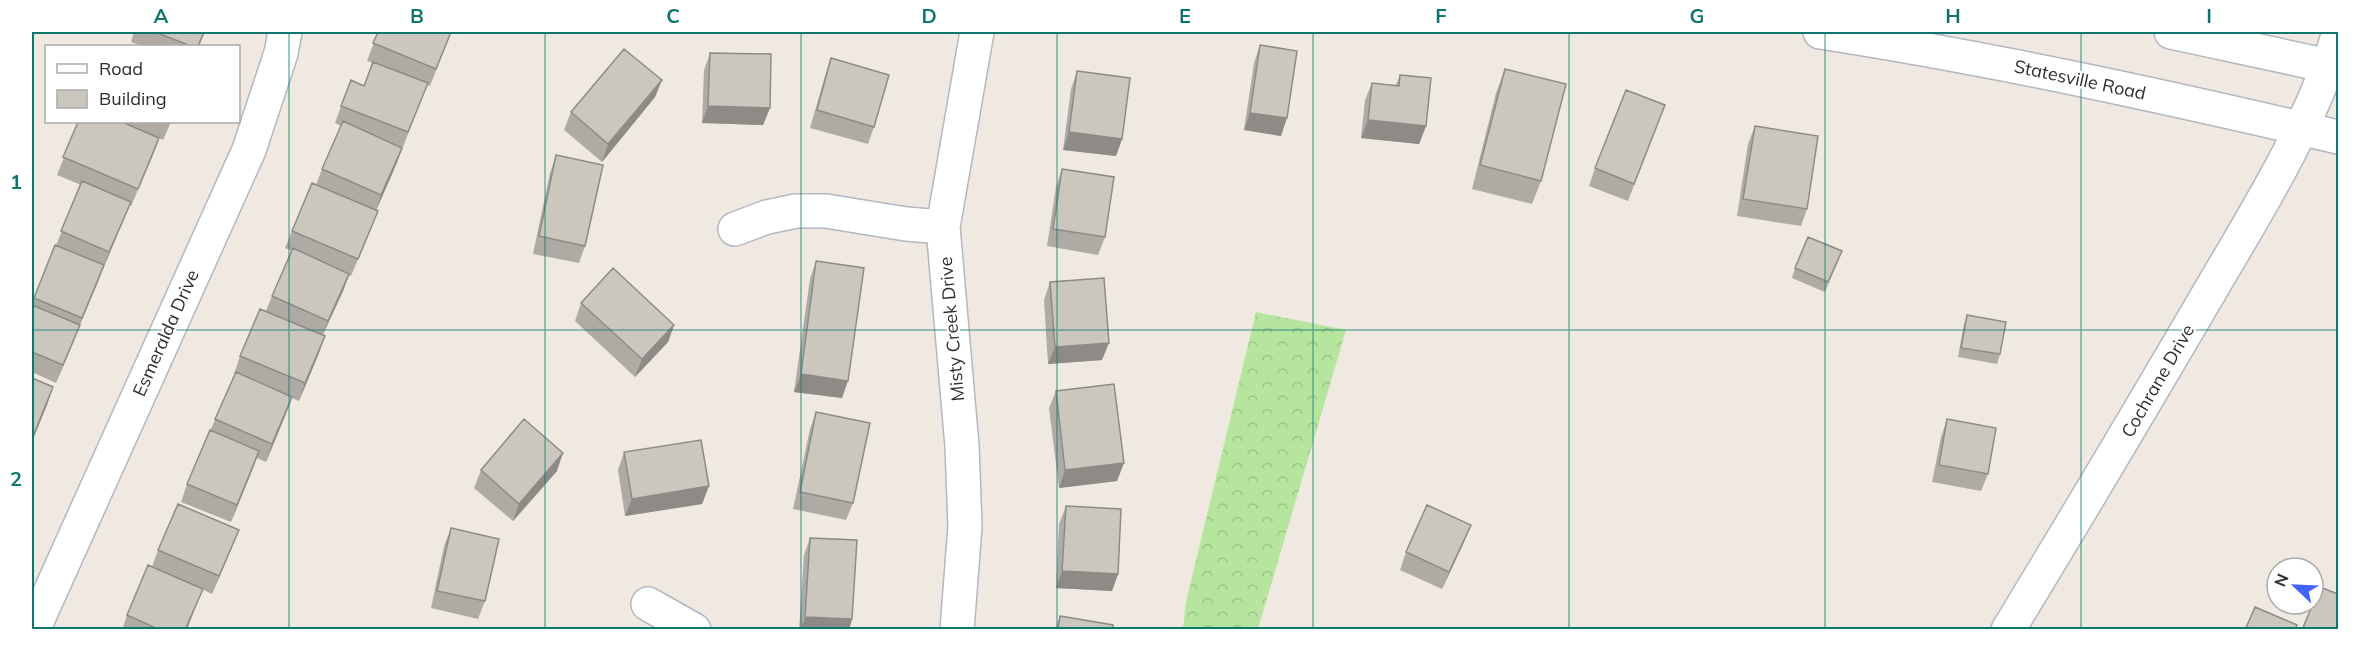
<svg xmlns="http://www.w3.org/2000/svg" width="2370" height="661" viewBox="0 0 2370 661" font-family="Mulish,sans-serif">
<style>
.forest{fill:url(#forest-crowns)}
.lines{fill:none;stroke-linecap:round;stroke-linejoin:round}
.street-casing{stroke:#b4b7c1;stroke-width:36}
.secondary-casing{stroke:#b4b7c1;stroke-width:36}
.street{stroke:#fff;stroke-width:33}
.secondary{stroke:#fff;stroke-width:33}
.wall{fill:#afaba4}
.shaded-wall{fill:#8e8b86}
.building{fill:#cbc7bf;stroke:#8e8b86;stroke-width:1.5}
.grid{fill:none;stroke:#0f766e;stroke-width:1.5;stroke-opacity:0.55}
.labels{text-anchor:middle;stroke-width:4.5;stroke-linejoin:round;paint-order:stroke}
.street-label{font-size:18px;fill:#2e2e2e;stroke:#fff}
.neatline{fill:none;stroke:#0f766e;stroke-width:2}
.grid-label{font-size:20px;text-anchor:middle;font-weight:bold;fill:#0f766e}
</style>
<defs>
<pattern id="forest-crowns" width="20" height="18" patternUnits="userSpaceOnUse" patternTransform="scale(1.5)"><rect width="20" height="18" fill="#b6e59e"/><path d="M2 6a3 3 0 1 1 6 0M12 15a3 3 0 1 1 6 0" fill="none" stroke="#9dc588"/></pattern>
</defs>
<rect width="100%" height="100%" fill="#efe9e1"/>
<path class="forest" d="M1256,312L1346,330L1258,629H1183L1186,602Z"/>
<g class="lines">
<g class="street-casing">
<path id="street" d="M735,229L767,217L796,211H826L906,224L943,227
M648,604L694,630
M33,630L249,150L281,53L285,32
M957,630L965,526L962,446L943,227L977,32
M2008,630C2075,520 2141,409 2206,298C2255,214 2309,130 2338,36"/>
</g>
<g class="secondary-casing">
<path id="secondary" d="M1820,32C1995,59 2167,97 2338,137
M2171,32L2338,68"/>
</g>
<use href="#street" class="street"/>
<use href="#secondary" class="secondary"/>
</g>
<path class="wall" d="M134,32H205L199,46H143L131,42Z
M378,32H451L430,86L427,85L396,165L376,210L371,229L351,276L349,275L343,291L323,335L319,353L299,401L292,398L266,462L257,458L231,522L181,502L187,484L235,374H234L240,356L266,311L272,296L292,251L285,248L292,231L316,185L322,169L341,126L335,123L341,106L364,86L373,63L367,61Z
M1260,45L1281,136L1244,130L1254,63Z
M710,53L770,108L763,125L702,123L704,70Z
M831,58L874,127L868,144L810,128L825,76Z
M1505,69L1541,181L1532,204L1472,189L1496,93Z
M1077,71L1122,139L1116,156L1063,150L1071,89Z
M1400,75L1426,126L1419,144L1361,138L1365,100L1372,83L1396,85Z
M662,80L655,97L602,162L564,130L571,112Z
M1665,105L1628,201L1589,186L1595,168Z
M78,122H171L163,140L159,138L131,206H129L56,383L32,372V303L81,185L57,175Z
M1755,126L1807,209L1801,226L1737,216L1748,144Z
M556,155L585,246L579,263L533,254L550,173Z
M1062,169L1105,237L1098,255L1047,246L1056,187Z
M816,261L842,398L794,392L810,279Z
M1838,261L1825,292L1792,278L1795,268Z
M1050,282L1102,360L1048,364L1044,300Z
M581,303L674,325L668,342L635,377L575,321Z
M1967,315L2000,354L1997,364L1958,357L1964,324Z
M1056,391L1117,481L1059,488L1049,408Z
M816,412L853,503L846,520L793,509L810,429Z
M1947,419L1988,474L1981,491L1932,482L1941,437Z
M624,452L709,486L702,504L625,516L618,470Z
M481,470L557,471L513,521L474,488Z
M1066,506L1118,574L1112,591L1056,588L1059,524Z
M451,528L485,601L478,619L431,608L444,546Z
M810,538L852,619L849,630H799L804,555Z
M1464,542L1442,589L1400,570L1406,552Z
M232,547L212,594L202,589L187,630H122L127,615L152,567L158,550Z
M1060,616L1113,630H1055Z"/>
<path class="shaded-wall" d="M662,80L655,97L602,162L608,144Z
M708,106L770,108L763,125L702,123Z
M1250,113L1287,118L1281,136L1244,130Z
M1368,120L1426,126L1419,144L1361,138Z
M1069,132L1122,139L1116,156L1063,150Z
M159,138L153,155L131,206Z
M402,148L396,165L375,213L381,195Z
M131,202L124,219L103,269L109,252Z
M104,265L98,282L75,335L82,318Z
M349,274L343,291L321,338L328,321Z
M80,325L73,343L56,383L63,365Z
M674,325L668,342L635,377L642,359Z
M325,336L319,353L299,401L305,383Z
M1109,343L1102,360L1048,364L1055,347Z
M801,374L848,381L842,398L794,392Z
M53,387L47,405L32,442V440Z
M292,397L286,414L266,462L272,444Z
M259,451L253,468L231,522L237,505Z
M563,453L557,471L513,521L519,504Z
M1124,463L1117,481L1059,488L1065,470Z
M709,486L702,504L625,516L632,499Z
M1471,525L1464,542L1442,589L1449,572Z
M239,530L232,547L212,594L219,576Z
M1062,571L1118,574L1112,591L1056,588Z
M203,589L196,606L186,630H185Z
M805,617L852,619L849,630H801Z"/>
<path class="building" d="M155,32H204L198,46H191Z
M378,32H451L436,69L373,43Z
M1260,45L1297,51L1287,118L1250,113Z
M624,49L662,80L608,144L571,112Z
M710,53L771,54L770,108L708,106Z
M831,58L889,75L874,127L817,110Z
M373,62L428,83L408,132L341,106L351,80L364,86Z
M1505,69L1566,84L1541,181L1480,165Z
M1077,71L1130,78L1122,139L1069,132Z
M1400,75L1431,78L1426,126L1368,120L1372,83L1399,86Z
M1626,90L1665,105L1634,184L1595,168Z
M343,121L402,148L381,195L322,169Z
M78,122H122L159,138L138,189L63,157Z
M1755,126L1818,136L1807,209L1743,199Z
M556,155L603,165L585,246L539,236Z
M1062,169L1114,177L1105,237L1053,229Z
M82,181L131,202L109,252L61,231Z
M312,183L378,211L358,259L292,231Z
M1808,237L1842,251L1828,282L1795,268Z
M55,245L104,265L82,318L34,298Z
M293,248L349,274L328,321L272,296Z
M816,261L864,268L848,381L801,374Z
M613,268L674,325L642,359L581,303Z
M1104,278L1109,343L1055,347L1050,282Z
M32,305L80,325L63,365L32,352Z
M260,309L325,336L305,383L240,356Z
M1967,315L2006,322L2000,354L1961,348Z
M236,372L292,397L272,444L215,419Z
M32,378L53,387L32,439Z
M1114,384L1124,463L1065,470L1056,391Z
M816,412L870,423L853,503L800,492Z
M524,419L563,453L519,504L481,470Z
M1947,419L1996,428L1988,474L1939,465Z
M210,430L259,451L237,505L187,484Z
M701,440L709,486L632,499L624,452Z
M178,504L239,530L219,576L158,550Z
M1427,505L1471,525L1449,572L1406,552Z
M1066,506L1121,509L1118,574L1062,571Z
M451,528L499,539L485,601L437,591Z
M810,538L857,540L852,619L805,617Z
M148,565L203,589L185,630H160L127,615Z
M2320,587L2338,594V630H2302Z
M2255,607L2297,625L2295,630H2245Z
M1060,616L1113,625V630H1058Z"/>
<path class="grid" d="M289,32V630M545,32V630M801,32V630M1057,32V630M1313,32V630M1569,32V630M1825,32V630M2081,32V630M32,330H2338"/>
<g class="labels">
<g class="street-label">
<text transform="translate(2080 80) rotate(12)" y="6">Statesville Road</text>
<text transform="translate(952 329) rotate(-95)" y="6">Misty Creek Drive</text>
<text transform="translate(166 333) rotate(-66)" y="6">Esmeralda Drive</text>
<text transform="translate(2158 381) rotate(-60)" y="6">Cochrane Drive</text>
</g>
</g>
<rect width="2370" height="661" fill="none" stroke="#ffffff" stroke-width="66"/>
<rect x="45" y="45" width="195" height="78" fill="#ffffff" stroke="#ababab" stroke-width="1.5"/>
<rect x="57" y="64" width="30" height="9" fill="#ffffff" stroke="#ababab" stroke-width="1.5"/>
<text x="99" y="75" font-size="18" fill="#2e2e2e">Road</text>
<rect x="57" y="90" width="30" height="18" fill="#cbc7bf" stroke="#ababab" stroke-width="1.5"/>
<text x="99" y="105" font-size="18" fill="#2e2e2e">Building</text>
<g transform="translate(2295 586) rotate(293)"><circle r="28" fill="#ffffff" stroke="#ababab" stroke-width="1.5"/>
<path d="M0-4.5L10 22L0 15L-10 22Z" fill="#4264fb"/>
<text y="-9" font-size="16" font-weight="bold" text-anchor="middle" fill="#2e2e2e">N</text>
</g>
<rect x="33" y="33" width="2304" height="595" class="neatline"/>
<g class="grid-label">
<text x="161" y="23">A</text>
<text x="417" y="23">B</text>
<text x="673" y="23">C</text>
<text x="929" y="23">D</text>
<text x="1185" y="23">E</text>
<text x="1441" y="23">F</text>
<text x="1697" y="23">G</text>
<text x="1953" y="23">H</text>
<text x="2209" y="23">I</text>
<text x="16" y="189">1</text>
<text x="16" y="486">2</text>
</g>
</svg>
